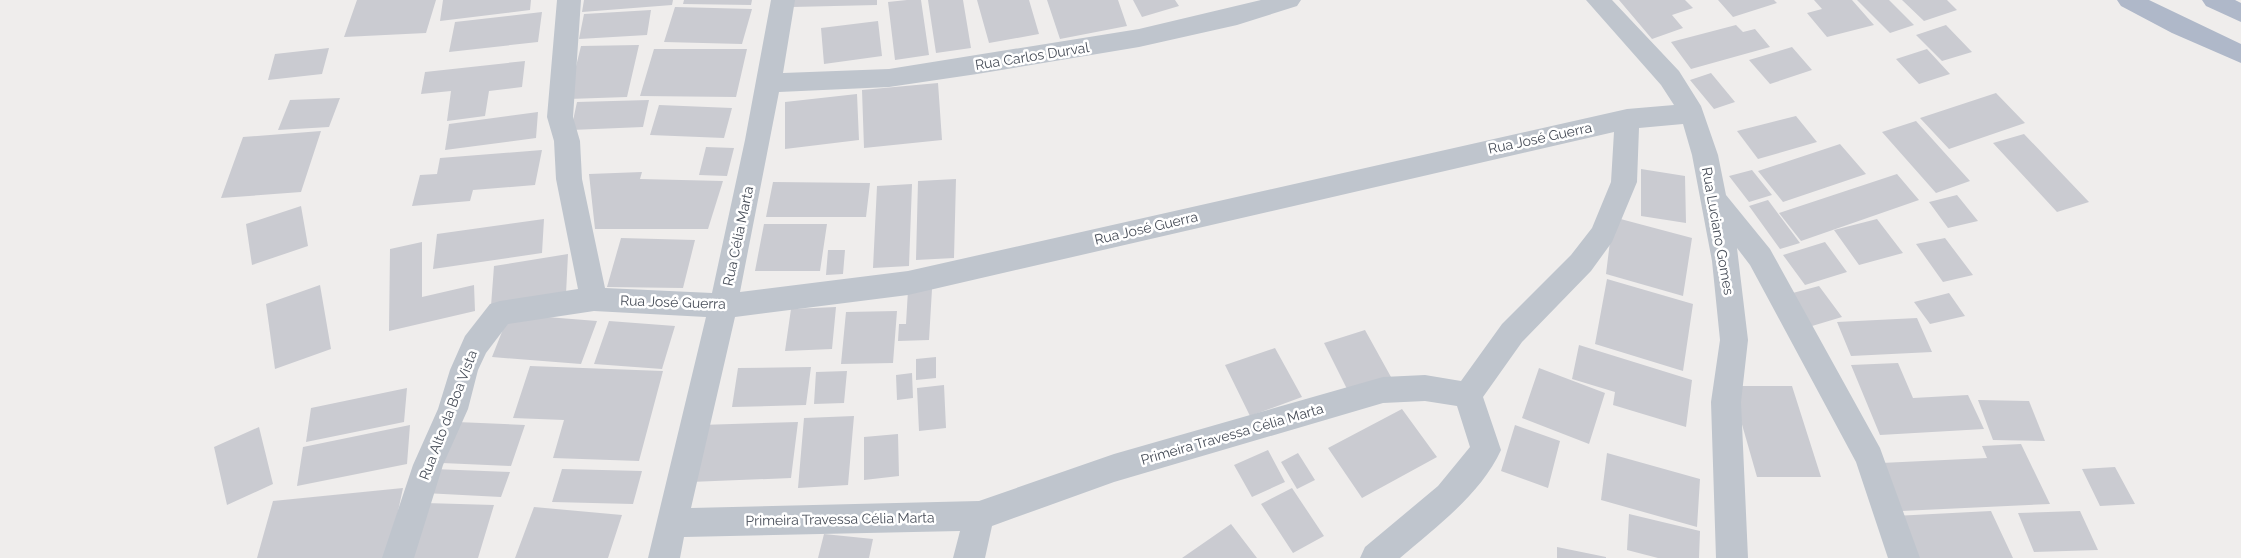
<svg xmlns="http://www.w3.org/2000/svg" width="2241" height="558" viewBox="0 0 2241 558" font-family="Raleway,sans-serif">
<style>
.building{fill:#cacbd1}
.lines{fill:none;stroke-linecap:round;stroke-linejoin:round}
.minor{fill:#bfc5cd;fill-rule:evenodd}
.major{fill:#afb8c9;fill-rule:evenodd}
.labels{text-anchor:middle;stroke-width:5;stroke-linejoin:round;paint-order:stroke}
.street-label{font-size:14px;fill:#474d58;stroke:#fff}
</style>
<rect width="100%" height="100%" fill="#efedec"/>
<path class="building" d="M357,0H436L426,33L344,37Z
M443,0H531L530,10L440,21Z
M584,0H673L672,5L582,12Z
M684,0H752L751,5L683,4Z
M793,0H877V5L792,7Z
M907,0H921L929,55L895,60L888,2Z
M928,0H963L971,48L936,53Z
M977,0H1029L1039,34L989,43Z
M1047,0H1118L1127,26L1060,39Z
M1133,0H1175L1179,6L1142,17Z
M1619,0H1685L1693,8L1672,15L1683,28L1652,39Z
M1718,0H1774L1777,3L1733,17Z
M1814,0H1852L1874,25L1827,37L1807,13L1822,9Z
M1857,0H1889L1914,25L1890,33Z
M1902,0H1947L1957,10L1924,21Z
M675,7L752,9L742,44L664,42Z
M651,10L647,35L579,39L584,14Z
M542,12L538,42L449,52L455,22Z
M878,21L882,56L824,64L821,28Z
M1736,25L1743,32L1755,29L1770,47L1691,69L1671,42Z
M1946,25L1972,52L1942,61L1916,35Z
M639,45L627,97L568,99L581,46Z
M1792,47L1812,70L1770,84L1749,60Z
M329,48L322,74L268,80L275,54Z
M654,49H747L736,97L640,96Z
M1927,49L1950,74L1919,84L1896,59Z
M525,61L522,87L489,91L485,116L447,121L451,91L421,94L425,72Z
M1711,73L1735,102L1714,109L1690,80Z
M938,83L942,140L864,148L862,90Z
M1996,93L2025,123L1949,149L1920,118Z
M857,94L859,140L785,149V102Z
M340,98L329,127L278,130L290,100Z
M649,100L643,127L571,130L577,102Z
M659,105L732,108L724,138L650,135Z
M538,112L536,138L445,150L449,124Z
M1796,116L1817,142L1758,159L1737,131Z
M1916,121L1970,181L1936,193L1882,132Z
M321,131L301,192L221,198L243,137Z
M2024,134L2089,202L2057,212L1993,143Z
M1840,144L1866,174L1783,202L1758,171Z
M706,147L734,148L727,176L699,175Z
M542,150L535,185L473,190L470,201L412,206L420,175L437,174L440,158Z
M1641,169L1685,176L1686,223L1641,216Z
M1752,170L1772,195L1749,202L1729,176Z
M642,172L640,179L723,181L708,229H595L589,174Z
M1897,174L1919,200L1801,241L1779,213Z
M956,179L954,258L916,260L918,181Z
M773,182L870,183L866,217H766Z
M912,184L909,266L873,268L877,186Z
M1957,195L1978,221L1948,228L1929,202Z
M1768,200L1800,243L1780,249L1749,206Z
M301,206L308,246L252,265L246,224Z
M1613,217L1692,238L1683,296L1606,274Z
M544,219L542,253L433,269L437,234Z
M1877,219L1903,253L1859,265L1834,230Z
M764,224H827L820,271H755Z
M621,238L695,240L683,288L607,287Z
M1945,238L1973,275L1943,282L1916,244Z
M422,242V297L474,285L475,311L389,331L390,249Z
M1825,242L1847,272L1805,285L1783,255Z
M828,250H845L843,274L826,275Z
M568,254L566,294L491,306L494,266Z
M1607,279L1693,304L1683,371L1595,344Z
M320,285L331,349L275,369L266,304Z
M1819,286L1842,317L1812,326L1789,294Z
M932,289L929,340L898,341L899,324H906L908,290Z
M1949,293L1965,316L1930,324L1914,302Z
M836,307L832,349L785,351L791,309Z
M897,311L893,363L841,364L846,312Z
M509,314L597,321L581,364L492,357Z
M1917,318L1932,352L1851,356L1837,322Z
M609,321L675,326L662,369L594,364Z
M1365,330L1391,377L1348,391L1324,343Z
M1579,345L1692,380L1686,427L1613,405L1615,392L1572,379Z
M1275,348L1302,397L1250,416L1225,365Z
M936,357V378L916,380V359Z
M1898,363L1913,398L1968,395L1984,429L1880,435L1851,365Z
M530,366L663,371L639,461L553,458L564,420L513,418Z
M811,367L806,405L732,407L738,368Z
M1539,368L1605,393L1589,444L1522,418Z
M847,371L844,403L814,404L816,372Z
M912,373L913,398L897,400L896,375Z
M944,385L946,428L919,431L917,388Z
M1731,386H1792L1821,477H1757Z
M407,388L404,422L306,442L311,408Z
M1978,400L2029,401L2045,441L1993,440Z
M1402,409L1437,457L1362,498L1328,448Z
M854,416L848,485L798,488L804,418Z
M457,422L525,425L511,466L442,463Z
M798,422L791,478L690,482L700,425Z
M410,425L407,464L297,486L303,447Z
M1515,425L1560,441L1548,488L1501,471Z
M259,427L273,484L227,505L214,447Z
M898,434L899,476L864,480V437Z
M2021,444L2050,504L1901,511L1881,463L1987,458L1982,446Z
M1268,450L1285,482L1252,497L1234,465Z
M1298,453L1315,480L1297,489L1281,462Z
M1607,453L1700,479L1697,527L1601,500Z
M2115,467L2135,504L2100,506L2082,469Z
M433,469L510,472L501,497L424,493Z
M562,469L642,471L633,504L552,502Z
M403,488L388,558H257L273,501Z
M1292,488L1324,536L1293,553L1261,504Z
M425,503L494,505L478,558H406Z
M534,507L622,515L608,558H515Z
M1991,511L2013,558H1912L1894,516Z
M2080,511L2098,550L2034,552L2018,513Z
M1629,514L1700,531L1699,558H1658L1627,550Z
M1231,524L1257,558H1182Z
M824,534L873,539L869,558H818Z
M1557,547L1606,557V558H1557Z"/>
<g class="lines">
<path class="minor" d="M557,0H581L573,117L580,141L582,179L605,288L712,293L745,140L771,0H795L783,73L889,69L1139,29L1261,0H1301L1297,6L1237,25L1139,47L977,74L889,87L779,92L740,292L908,271L1627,109L1674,105L1661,85L1586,0H1612L1679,71L1701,106L1718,155L1726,195L1770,249L1880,448L1920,558H1888L1856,462L1750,265L1737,248L1748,340L1741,402L1748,558H1716L1711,402L1720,340L1712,261L1692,155L1683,124L1639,128L1637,182L1612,242L1591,271L1522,342L1483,397L1501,450C1481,494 1435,528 1400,558H1360L1365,547L1438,486L1470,447L1457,406L1425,401L1383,403L1114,482L992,526L985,558H953L960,531L684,537L680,558H648L706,317L594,311L508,324L486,353L478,370L468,409L443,465L414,558H382L413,465L438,409L450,370L461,345L465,336L490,304L500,301L578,289L556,179L554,141L547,117ZM1614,132L1611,182L1592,228L1571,255L1502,324L1461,381L1425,375L1383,377L1114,454L979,501L691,508L735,317L908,295Z"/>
<path class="major" d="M2117,0H2149L2241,44V63L2172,33L2121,6Z
M2202,0H2235L2241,3V22L2206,6Z"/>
</g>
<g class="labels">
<g class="street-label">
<text transform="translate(1032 56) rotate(-9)" y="5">Rua Carlos Durval</text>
<text transform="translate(1540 138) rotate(-12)" y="5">Rua José Guerra</text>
<text transform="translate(1146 228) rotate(-13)" y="5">Rua José Guerra</text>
<text transform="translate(1718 231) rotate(80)" y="5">Rua Luciano Gomes</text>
<text transform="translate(738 236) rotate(-78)" y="5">Rua Célia Marta</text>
<text transform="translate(673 302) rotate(2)" y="5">Rua José Guerra</text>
<text transform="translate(448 415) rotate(-69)" y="5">Rua Alto da Boa Vista</text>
<text transform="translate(1232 434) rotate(-16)" y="5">Primeira Travessa Célia Marta</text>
<text transform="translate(840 519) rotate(-1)" y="5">Primeira Travessa Célia Marta</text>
</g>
</g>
</svg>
